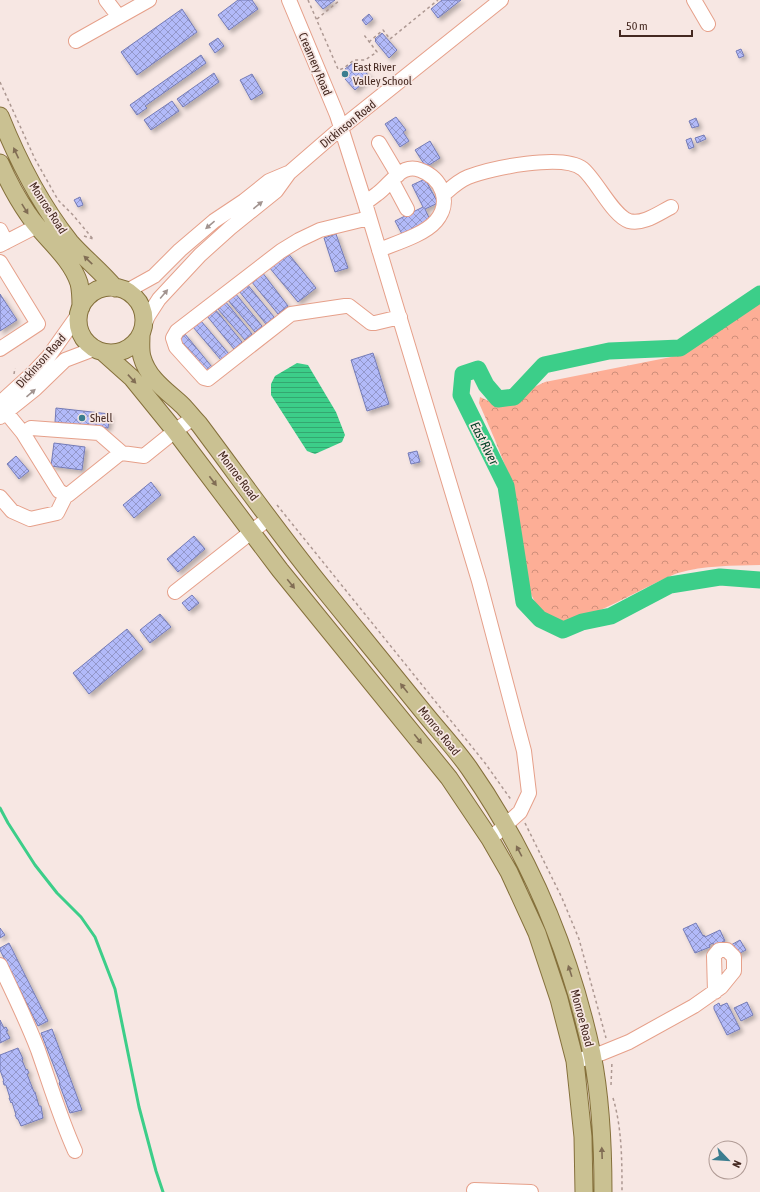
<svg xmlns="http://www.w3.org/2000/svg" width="760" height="1192" viewBox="0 0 760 1192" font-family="'Asap Condensed',sans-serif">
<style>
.forest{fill:url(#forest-crowns)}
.water{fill:url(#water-rules)}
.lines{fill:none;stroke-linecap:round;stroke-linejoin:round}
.stream{stroke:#3cce89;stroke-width:3}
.river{stroke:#3cce89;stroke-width:17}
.building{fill:url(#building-cross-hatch);stroke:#747bb6;filter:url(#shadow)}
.minor-casing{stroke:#e6a08a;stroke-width:16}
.major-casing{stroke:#85703b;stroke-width:19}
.path{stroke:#ad9892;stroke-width:1.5;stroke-dasharray:3 3;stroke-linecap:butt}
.minor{stroke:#fff;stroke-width:14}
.major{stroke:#cac192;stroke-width:17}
.oneway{fill:#816d54}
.oneway2{fill:#a29490}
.poi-dot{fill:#3b7d8f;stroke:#f7e7e3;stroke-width:1.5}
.labels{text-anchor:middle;stroke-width:3.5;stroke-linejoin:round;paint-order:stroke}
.street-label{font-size:12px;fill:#452921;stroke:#f7e7e3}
.poi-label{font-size:12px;fill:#452921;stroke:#f7e7e3;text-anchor:start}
.water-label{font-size:13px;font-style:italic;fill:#054227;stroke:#f7e7e3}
</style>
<defs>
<pattern id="forest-crowns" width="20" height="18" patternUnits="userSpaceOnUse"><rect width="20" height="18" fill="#fdae96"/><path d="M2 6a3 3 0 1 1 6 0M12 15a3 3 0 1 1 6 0" fill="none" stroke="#cf8e7a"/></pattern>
<pattern id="water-rules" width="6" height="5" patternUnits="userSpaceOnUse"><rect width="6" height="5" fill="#3cce89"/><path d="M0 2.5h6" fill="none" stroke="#34a770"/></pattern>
<pattern id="building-cross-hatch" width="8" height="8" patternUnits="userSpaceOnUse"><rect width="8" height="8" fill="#b2baf9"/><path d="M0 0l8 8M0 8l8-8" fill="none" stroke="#9397c9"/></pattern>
<filter id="shadow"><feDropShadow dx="3" dy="3" stdDeviation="2" flood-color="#0004"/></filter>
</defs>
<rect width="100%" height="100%" fill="#f7e7e3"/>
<path class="forest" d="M760,300V565C733,566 704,565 678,573C654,581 579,627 559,621C543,616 535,605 529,589L512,483L495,440L479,403L480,397L497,405H508L515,402L530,389L545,382L671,357L691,350Z"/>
<path class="water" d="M297,363L308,365L336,412L345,435L342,442L315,454L307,451L271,395V384L275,376Z"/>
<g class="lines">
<path class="stream" d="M0,808L8,823L35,865L57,893L81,917L95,937L115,989L139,1107L156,1171L163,1192"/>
<path class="river" d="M760,294L680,348L609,351L544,365L514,397L498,399L486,385L478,369L463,374L461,395L506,486L524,602L540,619L563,630L582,622L611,616L670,585L720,577L760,580"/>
</g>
<path class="building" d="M238,0H252L258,9L229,30L218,15Z
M315,0H335L323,9Z
M442,0H461L438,18L431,9Z
M182,9L197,32L137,75L121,52Z
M369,14L373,19L366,25L362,20Z
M382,33L397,50L389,58L375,41L376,40L375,39Z
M218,38L224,46L215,53L209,44Z
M741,49L744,56L739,58L736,51Z
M201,55L206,63L145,106L147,108L137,115L130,105Z
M354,62L358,67L360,66L370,77L355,90L345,79L350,75L345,69Z
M214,73L219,82L183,107L177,99Z
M252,74L263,93L251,100L240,80Z
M172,101L179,111L151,130L144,120Z
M396,117L406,130L403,132L409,141L400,147L385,124Z
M696,118L699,126L692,128L689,121Z
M704,135L706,139L697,143L695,138Z
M691,138L694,147L689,149L686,140Z
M430,141L440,158L426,167L415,150Z
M425,179L438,203L425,209L430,220L402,234L395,221L423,207L412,185Z
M80,197L83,205L78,207L74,200Z
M336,234L348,268L335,272L324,238Z
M287,252L316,288L298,302L269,267Z
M262,272L288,306L278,314L251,281Z
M247,284L274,317L266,324L239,291Z
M235,293L262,326L255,332L227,299Z
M0,294L17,320L0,331Z
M225,301L252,334L245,340L217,308Z
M215,309L242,342L234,349L207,316Z
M201,321L229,354L221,360L193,327Z
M185,334L212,367L204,374L177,341Z
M373,353L389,404L367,411L351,360Z
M56,408L110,414L108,428L55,422Z
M54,443L85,447L82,470L51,466Z
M417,451L420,462L411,464L408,453Z
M16,456L29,471L19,479L7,464Z
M151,482L161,495L134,518L123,505Z
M194,536L205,549L178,572L167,559Z
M192,595L199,603L189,611L182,603Z
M160,614L171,627L150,643L140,630Z
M127,629L143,649L89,694L73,673Z
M696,923L703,936L704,935L705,937L720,930L725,941L714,946L713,943L709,945L710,947L695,953L683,929Z
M0,928L5,935L0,938Z
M740,940L746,950L736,955L731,945Z
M9,943L48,1021L38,1026L0,950V948Z
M747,1002L753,1015L741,1021L734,1008Z
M719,1003L720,1006L727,1003L740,1029L727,1035L714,1009V1006Z
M0,1020L4,1028L6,1027L8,1031H6L10,1038L0,1043Z
M52,1029L82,1110L70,1113L59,1083L60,1082L41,1033Z
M18,1048L23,1059L22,1060L26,1070L27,1069L29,1073L27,1074L34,1092H35L39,1106H41L43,1118L21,1126L18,1119H17L15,1115H16L12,1102L11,1103L9,1098H10L6,1085H4L3,1081H4L0,1070V1055Z"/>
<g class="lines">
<g class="minor-casing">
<path id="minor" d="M106,0L119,17
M289,0L337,115L365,203L479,581L524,751L529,793L520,812L490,839
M694,0L708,24
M76,41L149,0
M379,143L398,175
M392,181L407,209
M443,195C451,188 458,181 468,177C491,168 563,153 583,169C597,181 613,216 629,221C643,225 659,213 671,207
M365,203C369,200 373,197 377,194C387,187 394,175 405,170C410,168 415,168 420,170C442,178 452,202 436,221C424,235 396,243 379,250
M369,218L320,230L299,240L281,251L177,331L173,338L176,347L204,378L208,379L291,314L345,306H349L371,323H375L400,317
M0,230L6,242
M0,245L37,226
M0,262L38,324L0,349
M127,291L154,276L180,250L214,221L244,201L269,181L288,173
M143,327L148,316L159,299L200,255L230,228L276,191L289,173L341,128L501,0
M0,403L33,373L49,356L78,315
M0,405L23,433L59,491L66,495H68L118,455L122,453L144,456L175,431L193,418
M0,417L35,389L65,360L94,349
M23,433L31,428L99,433L122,453
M0,497L12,511L30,519L57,513L66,495
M175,592L269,518
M0,965C13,993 27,1021 38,1050C50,1084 60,1118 75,1151
M583,1059L602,1053L629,1042L694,1006L721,987L734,971V957L727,950H719L714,956L715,992
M474,1190L531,1192"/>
</g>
<g class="major-casing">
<path id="major" d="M0,116C18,161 40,204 70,242C84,258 101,271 115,288
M0,163C8,181 17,198 28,214C43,237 70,256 79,283C81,291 81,299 81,307
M78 320a33 33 0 1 1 66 0a33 33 0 1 1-66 0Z
M141,335C141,342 140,350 142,357C148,379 167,391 182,405C188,411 193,418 199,424C241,480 281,537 326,592C358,631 389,670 421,709C437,729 455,748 469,768C529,854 570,952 592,1054C601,1099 603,1146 603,1192
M104,353L132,378L175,431L280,570L449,778L490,839L509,872L537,933L559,999L575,1061L583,1137L584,1192"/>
</g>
<path class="path" d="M308,0L338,69L339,70L344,68L354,60H365L377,52L364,35
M317,19L340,0
M369,42L383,30L390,39L438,0
M0,82L35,159L58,200L73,215L93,239
M84,236L93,239
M14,374L15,368
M277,505L485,763L512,801
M525,823L562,898L579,939L606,1038
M611,1085L612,1061
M613,1098C622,1128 622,1161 622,1192"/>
<use href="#minor" class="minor"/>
<use href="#major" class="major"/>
</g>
<defs><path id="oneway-solid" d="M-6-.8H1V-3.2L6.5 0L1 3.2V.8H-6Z"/></defs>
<g class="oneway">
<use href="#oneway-solid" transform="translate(16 153) rotate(-115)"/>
<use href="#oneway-solid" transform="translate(25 209) rotate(58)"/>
<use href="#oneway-solid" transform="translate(88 260) rotate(-136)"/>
<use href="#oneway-solid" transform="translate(132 379) rotate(47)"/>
<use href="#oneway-solid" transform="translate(213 481) rotate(53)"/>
<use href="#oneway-solid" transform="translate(291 584) rotate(51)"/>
<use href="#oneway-solid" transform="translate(404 688) rotate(-129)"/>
<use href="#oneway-solid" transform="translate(418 739) rotate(51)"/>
<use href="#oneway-solid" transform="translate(519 851) rotate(-118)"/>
<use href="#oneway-solid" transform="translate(570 971) rotate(-108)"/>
<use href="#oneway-solid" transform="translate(602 1153) rotate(-92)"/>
</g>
<g class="oneway2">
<use href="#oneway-solid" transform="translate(258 205) rotate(-39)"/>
<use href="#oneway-solid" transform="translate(210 225) rotate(140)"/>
<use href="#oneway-solid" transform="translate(164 294) rotate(-50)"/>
<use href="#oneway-solid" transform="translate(31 393) rotate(-41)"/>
</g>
<g class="poi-dot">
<circle cx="345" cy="74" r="4"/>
<circle cx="82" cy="418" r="4"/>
</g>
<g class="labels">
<g class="street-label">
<text transform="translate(315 64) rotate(67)" y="4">Creamery Road</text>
<text transform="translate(348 124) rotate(-39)" y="4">Dickinson Road</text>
<text transform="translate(48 208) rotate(57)" y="4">Monroe Road</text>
<text transform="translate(41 361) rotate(-48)" y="4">Dickinson Road</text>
<text transform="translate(238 476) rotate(53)" y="4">Monroe Road</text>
<text transform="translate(439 731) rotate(51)" y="4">Monroe Road</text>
<text transform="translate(582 1018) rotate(75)" y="4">Monroe Road</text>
</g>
<g class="poi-label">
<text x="353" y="71">East River<tspan x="353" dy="14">Valley School</tspan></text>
<text x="90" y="422">Shell</text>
</g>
<g class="water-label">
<text transform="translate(485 443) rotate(63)" y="5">East River</text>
</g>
</g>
<g transform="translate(728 1160) rotate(115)"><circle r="19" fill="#f7e7e3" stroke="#b09b95"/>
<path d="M0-3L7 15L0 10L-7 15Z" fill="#3b7d8f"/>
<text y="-6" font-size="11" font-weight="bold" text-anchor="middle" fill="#452921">N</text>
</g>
<path d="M620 30v6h72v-6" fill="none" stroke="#452921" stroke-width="2"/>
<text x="626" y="30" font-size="12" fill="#452921" stroke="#f7e7e3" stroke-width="3" paint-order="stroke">50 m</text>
</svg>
